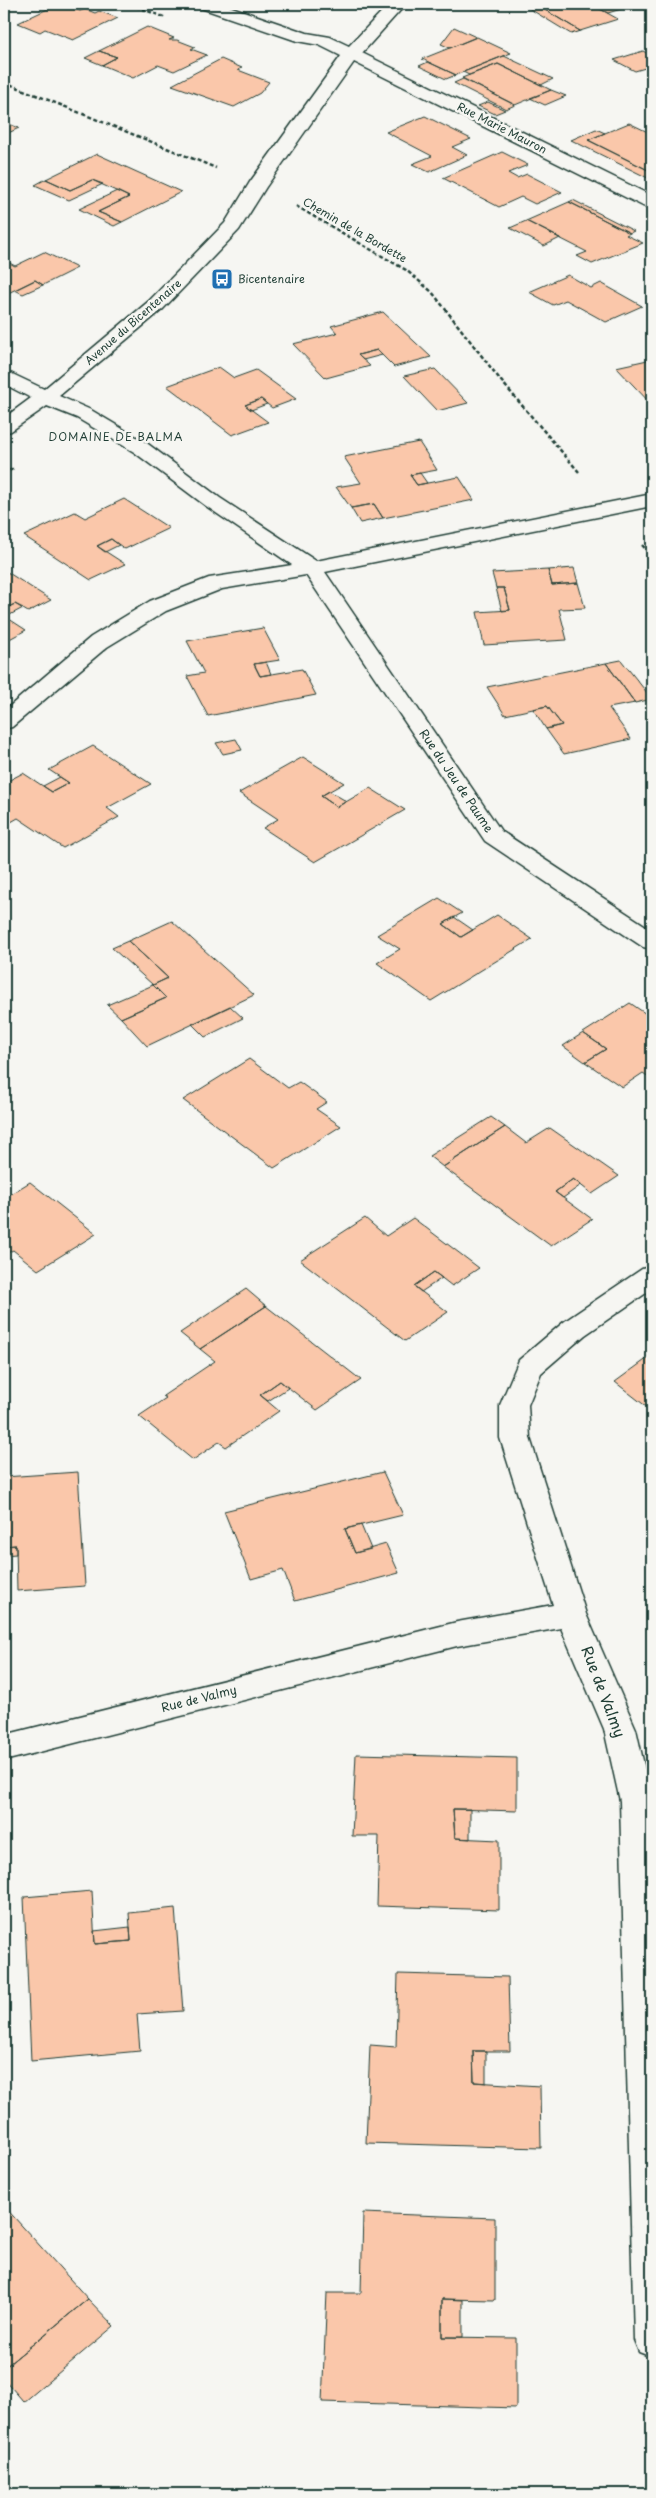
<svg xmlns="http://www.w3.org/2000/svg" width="656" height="2498" viewBox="0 0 656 2498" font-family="'Playpen Sans',sans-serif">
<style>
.building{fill:#fac7aa;stroke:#1f3d34}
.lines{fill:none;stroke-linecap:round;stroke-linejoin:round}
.minor-casing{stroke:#1f3d34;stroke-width:3}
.path{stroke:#1f3d34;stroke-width:2.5;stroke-dasharray:4 2.5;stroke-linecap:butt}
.minor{fill:#f6f6f2;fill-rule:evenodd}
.labels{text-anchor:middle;stroke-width:5;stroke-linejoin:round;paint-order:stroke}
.far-street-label{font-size:11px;fill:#1f3d34;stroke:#f6f6f2}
.far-poi-label{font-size:11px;fill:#1f3d34;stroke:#f6f6f2;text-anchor:start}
.far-neighbourhood-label{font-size:11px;letter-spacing:1px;fill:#1f3d34;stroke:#f6f6f2}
.street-label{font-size:12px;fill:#1f3d34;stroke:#f6f6f2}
.near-street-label{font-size:15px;fill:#1f3d34;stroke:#f6f6f2}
</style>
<rect width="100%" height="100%" fill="#f6f6f2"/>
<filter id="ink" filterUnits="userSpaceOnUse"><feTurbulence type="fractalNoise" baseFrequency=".02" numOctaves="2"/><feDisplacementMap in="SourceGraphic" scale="10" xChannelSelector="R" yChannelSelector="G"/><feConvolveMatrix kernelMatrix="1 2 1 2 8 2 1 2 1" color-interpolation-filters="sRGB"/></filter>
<g filter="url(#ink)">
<path class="building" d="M58,4L80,11L85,9L95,13L99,11L118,18L73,40L45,29L40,32L18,23Z
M312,4H334L328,10Z
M535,4H591L618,19L580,31Z
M535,4L580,31L571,34L525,6Z
M591,4H612L621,9L608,13Z
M147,27L174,38L169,40H177L195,47L191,49L207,55L174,71L158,65L133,78L102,65L117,57L99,51Z
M454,27L476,37L450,48L441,44Z
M477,37L511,53L456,75L422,59Z
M99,51L117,57L102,65L85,58Z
M643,51L652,56V66L635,71L614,60Z
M504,56L553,79L541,85L498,64L469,75L463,72Z
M221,59L242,68L238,70L269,82L260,93L234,107L172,85Z
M428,62L456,75L446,79L419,66Z
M498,64L541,85L551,90L515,105L462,78Z
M463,79L515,105L506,109L454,83Z
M551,90L566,96L545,105L530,98Z
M488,102L505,110L495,114L478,106Z
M425,116L471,139L452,147L467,155L429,172L412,164L432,156L386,132Z
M4,122L19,128L4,135Z
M629,123L652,134V172L588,140Z
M596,129L605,133L588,140L652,172V180L571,140Z
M502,152L528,165L508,173L517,178L527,174L562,192L535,204L521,197L499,207L443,178Z
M97,154L181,192L122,222L98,212L129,197L92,180L70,190L46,179Z
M46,179L70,190L92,180L103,184L69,200L35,185Z
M117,191L129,197L98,212L122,222L114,226L79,209Z
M573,200L634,231L630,233L569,202Z
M569,202L630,233L626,235L643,243L592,264L577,256L587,252L526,221Z
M526,221L560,238L544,246L510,228Z
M44,252L77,268L43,285L35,280L4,295V260L15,266Z
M568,275L591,288L601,283L642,306L606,322L566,300L553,305L529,292Z
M35,280L43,285L23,294L15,290Z
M383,312L431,357L394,367L377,350L358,355L370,366L326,378L293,344L337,333L331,326Z
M377,350L382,355L363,360L358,355Z
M652,359V405L616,367Z
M219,367L234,378L256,370L296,399L272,408L261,399L245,405L268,422L232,435L167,386Z
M435,369L468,403L437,411L404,376Z
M261,399L267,404L251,410L245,405Z
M419,442L437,470L410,475L417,485L459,477L474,500L383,518L374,504L351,508L336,487L361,483L344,457Z
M420,473L427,483L417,485L410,475Z
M124,499L169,528L125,549L111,539L97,546L125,564L91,580L24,536L75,512L85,518Z
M374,504L383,518L360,523L351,508Z
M111,539L119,545L105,552L97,546Z
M574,568L578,583L552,585L548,570Z
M4,570L51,600L28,612L15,604L4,609Z
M548,570L552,585L578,583L585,608L559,609L567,640L484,645L477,612L510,610L504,588H496L492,573Z
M496,588H504L510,610L502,611Z
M15,604L23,608L6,617L4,616V609Z
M4,616L6,617L26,630L4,642Z
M263,628L280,660L254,664L260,676L302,669L316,695L208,716L187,676L204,673L187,641Z
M621,660L652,699L635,703L606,663Z
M266,662L271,674L260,676L254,664Z
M606,663L635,703L609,708L631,739L564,754L546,729L562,725L547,706L505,715L487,687Z
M547,706L562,725L546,729L533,709Z
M236,739L242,750L223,754L216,743Z
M93,746L151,784L107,808L119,817L63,848L18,818L4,826V783L23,773L52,792L69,783L49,770Z
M303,757L344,783L321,796L337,807L370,788L405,810L315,862L263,828L278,819L239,793Z
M60,777L69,783L52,792L43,786Z
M329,791L346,801L337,807L321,796Z
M439,898L462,913L443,924L461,937L497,915L532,939L431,1001L377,963L400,949L377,935Z
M454,917L473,930L461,937L443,924Z
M172,921L254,995L147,1046L121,1018L166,998L153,985L168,978L128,941Z
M128,941L168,978L153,985L112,948Z
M153,985L166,998L121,1018L107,1005Z
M630,1003L652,1018L646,1024L652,1028V1079L643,1073L622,1087L585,1062L606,1049L583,1033Z
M230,1006L243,1018L205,1037L192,1024Z
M583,1033L606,1049L585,1062L563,1046Z
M249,1059L288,1088L299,1082L327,1102L316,1109L341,1126L274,1168L183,1100Z
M491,1117L505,1127L443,1167L429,1156Z
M505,1127L526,1143L550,1128L619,1176L592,1194L573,1179L555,1192L592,1219L551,1246L443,1167Z
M573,1179L581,1185L563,1198L555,1192Z
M30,1182L96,1234L38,1270L13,1250L4,1255V1198Z
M365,1218L386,1236L413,1218L479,1268L452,1286L434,1272L414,1286L448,1312L405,1341L300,1260Z
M434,1272L442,1278L421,1292L414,1286Z
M246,1289L266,1306L200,1349L180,1333Z
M266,1306L361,1380L317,1410L280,1381L260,1395L279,1411L226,1447L219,1442L193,1460L139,1416L166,1398L163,1396L215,1361L200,1349Z
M652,1355V1411L615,1382Z
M280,1381L288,1388L268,1401L260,1395Z
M78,1472L85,1586L17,1591L16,1545L4,1546V1477Z
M383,1472L403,1515L345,1529L355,1553L386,1544L399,1573L295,1601L283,1570L251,1579L224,1511Z
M361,1525L371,1549L355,1553L345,1529Z
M16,1545V1554L4,1555V1546Z
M356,1754L517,1758V1811L453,1809L455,1838L499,1840V1910L377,1906L379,1836H352Z
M453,1809H470V1839L455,1838Z
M92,1891L95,1944L131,1941L129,1913L175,1908L183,2011L137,2014L140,2051L31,2061L24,1897Z
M130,1927L131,1941L95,1944L94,1931Z
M398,1974L508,1977L510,2051H473L474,2082L540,2086L541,2148L366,2143L370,2045L396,2047Z
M473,2051H486V2083L474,2082Z
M4,2206L88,2299L4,2368Z
M363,2213L495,2218V2300L442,2299V2337L516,2338V2408L322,2402L327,2293H361Z
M88,2299L114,2326L24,2402L4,2379V2368Z
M442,2299L463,2300V2337H442Z"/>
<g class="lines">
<g class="minor-casing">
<path id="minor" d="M199,4H223L307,33L330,37L349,46L389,4H406L362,53L652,196V209L645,207L354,62L266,187L239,230L163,309L59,396L91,410L148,444L220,498L316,561L652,494V506L325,572L501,831L652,930V949L643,947L485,841L306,575L222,589L166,611L107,647L12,727L4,729V711L91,637L150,601L209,578L292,565L206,506L134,452L77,418L47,406L11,431L4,433V418L31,398L4,384V370L44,389L149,301L225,223L250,182L341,56L319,45L297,41L201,8Z
M652,1266V1289L585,1335L541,1373L528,1405L530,1438L586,1614L636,1729L652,1801V2357L639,2352L634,2340L620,1801L604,1729L561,1628L457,1646L4,1761V1735L457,1622L553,1605L500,1438V1405L519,1360L565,1321L642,1269Z"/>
</g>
<path class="path" d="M130,4L166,18
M4,82L216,168
M296,206L406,270L432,292L502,382L579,472
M4,474L14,468
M642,545L652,556"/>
<use href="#minor" class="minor"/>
</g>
</g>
<defs>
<g id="bus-square" transform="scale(1.125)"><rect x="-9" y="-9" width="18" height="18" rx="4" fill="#1f6fb2" stroke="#f6f6f2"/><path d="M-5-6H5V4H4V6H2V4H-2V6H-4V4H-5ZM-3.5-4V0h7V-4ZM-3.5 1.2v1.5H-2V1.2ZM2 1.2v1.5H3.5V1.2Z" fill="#fff"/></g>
</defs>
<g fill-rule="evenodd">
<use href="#bus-square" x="222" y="279"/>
</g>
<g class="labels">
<g class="far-street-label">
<text transform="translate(502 128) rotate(27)" y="4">Rue Marie Mauron</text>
<text transform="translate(355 230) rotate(30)" y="4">Chemin de la Bordette</text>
<text transform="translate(133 322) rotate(-41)" y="4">Avenue du Bicentenaire</text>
</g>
<g class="far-poi-label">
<text x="238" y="283">Bicentenaire</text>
</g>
<g class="far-neighbourhood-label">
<text x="116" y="441">DOMAINE DE BALMA</text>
</g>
<g class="street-label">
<text transform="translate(456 781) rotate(56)" y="4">Rue du Jeu de Paume</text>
<text transform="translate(199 1699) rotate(-14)" y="4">Rue de Valmy</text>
</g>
<g class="near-street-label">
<text transform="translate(603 1692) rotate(69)" y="5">Rue de Valmy</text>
</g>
</g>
<rect width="656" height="2498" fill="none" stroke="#f6f6f2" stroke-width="20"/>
<rect x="10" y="10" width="636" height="2478" fill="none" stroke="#1f3d34" stroke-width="2" filter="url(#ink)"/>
</svg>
